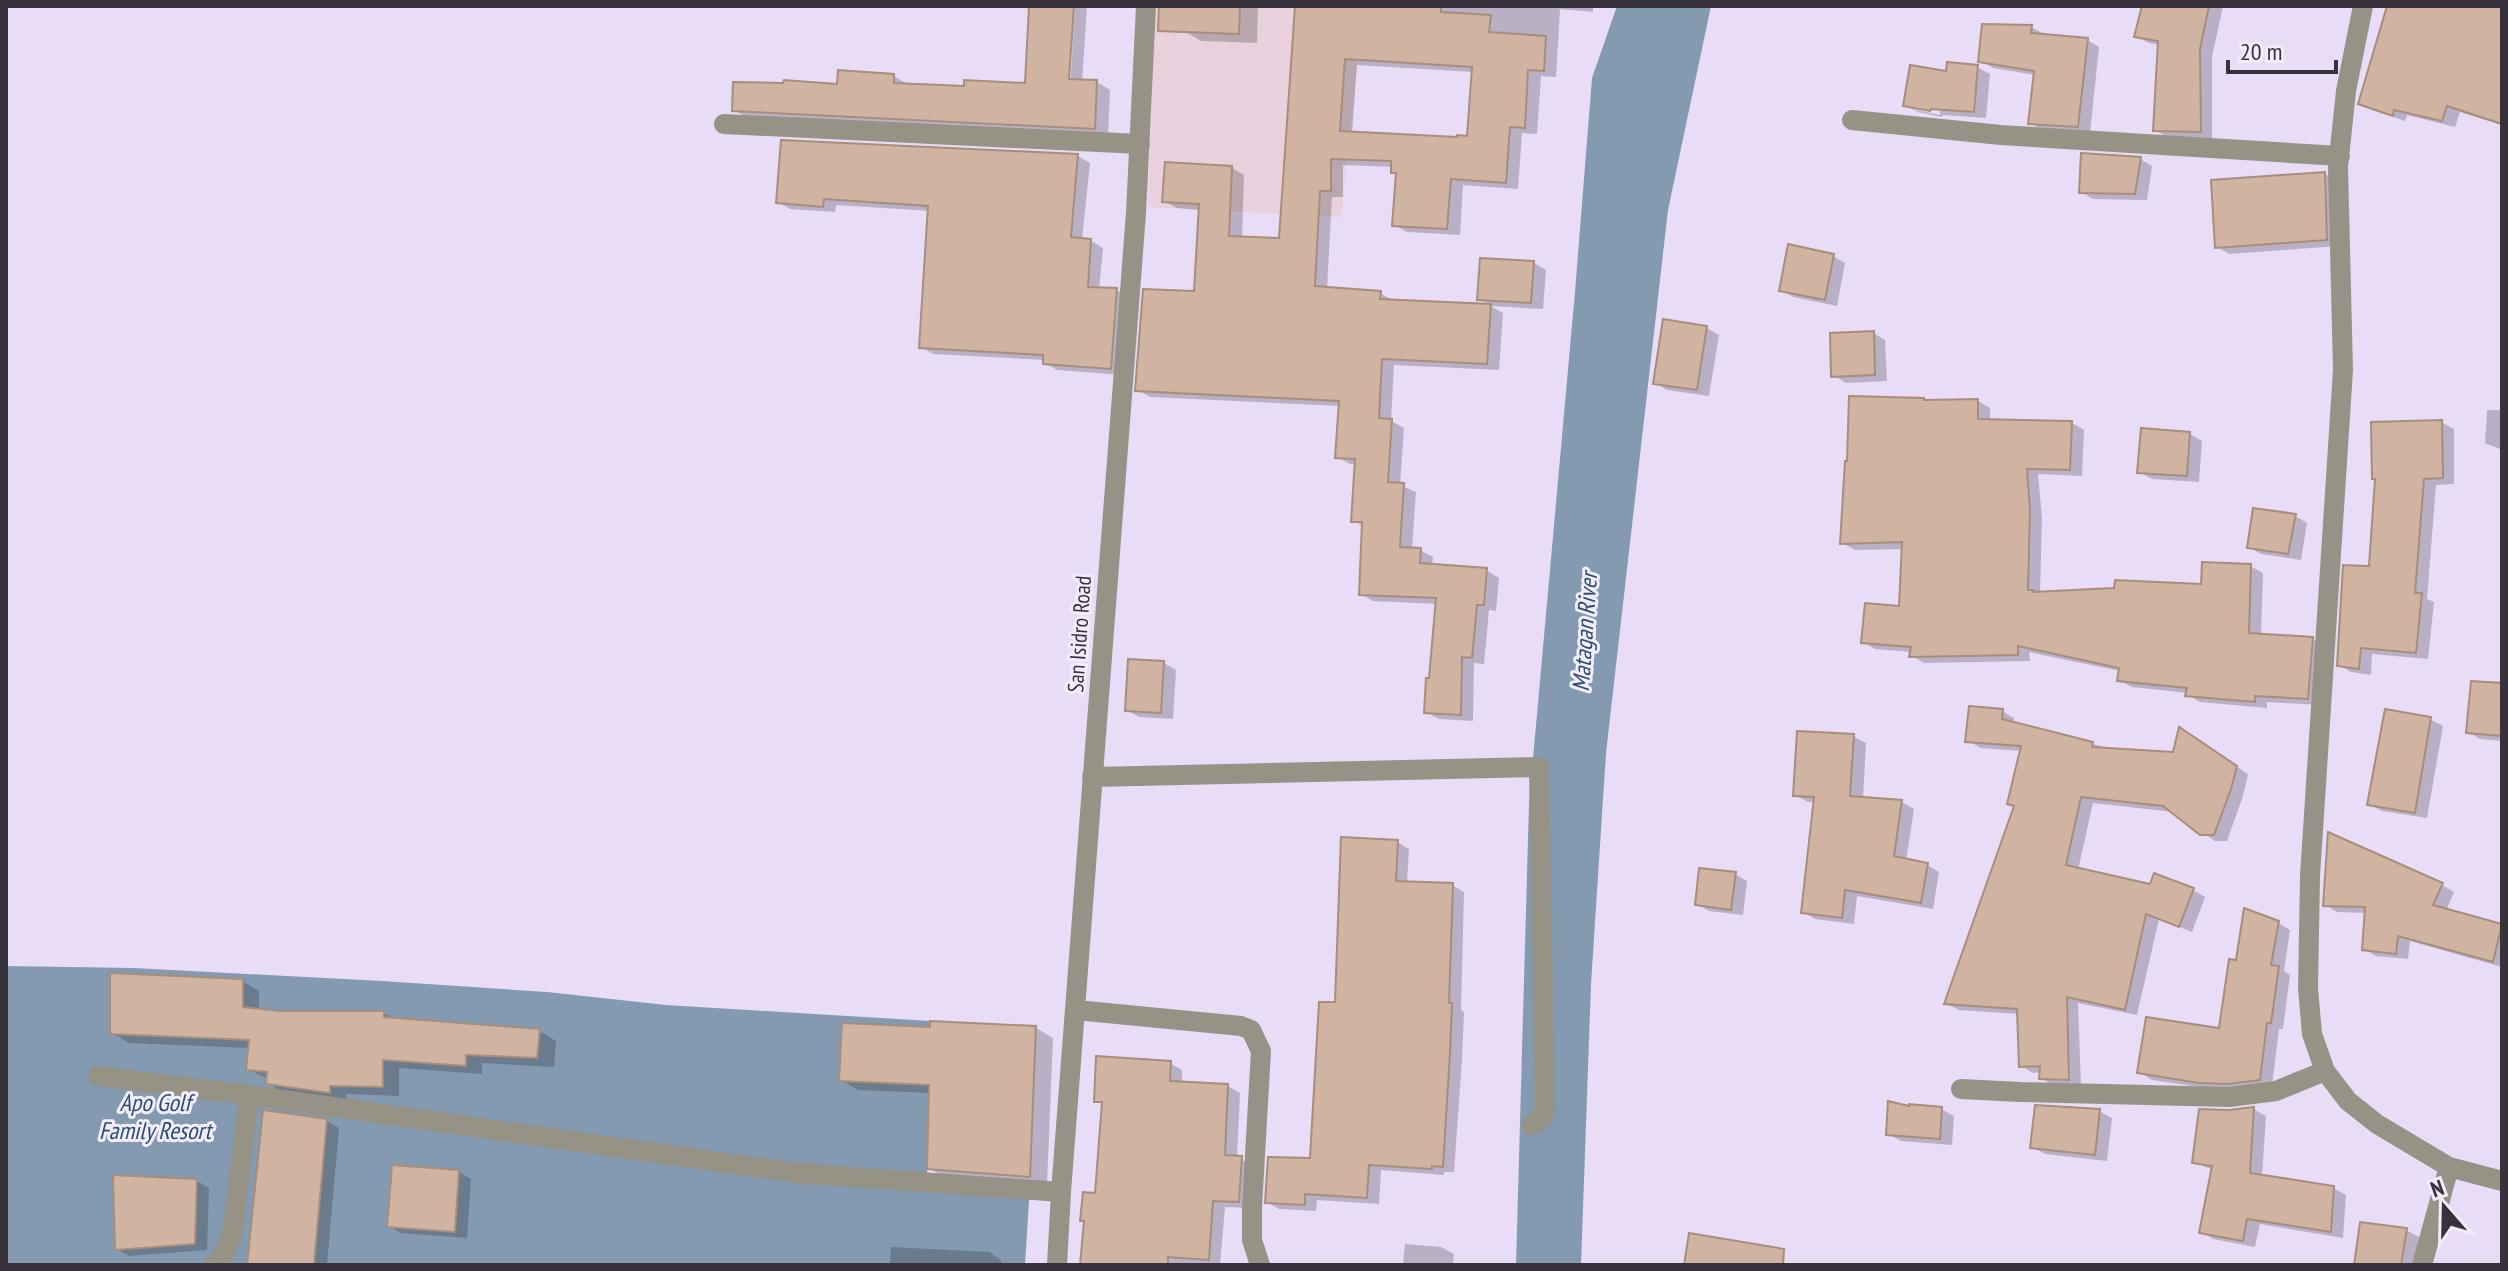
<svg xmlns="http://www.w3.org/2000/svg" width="2508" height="1271" viewBox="0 0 2508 1271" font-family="'PT Sans Narrow',sans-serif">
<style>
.education{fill:#e8d1dd}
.water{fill:#849ab1}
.shadow{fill:#0003;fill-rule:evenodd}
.building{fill:#d0b4a1;stroke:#a68d7c;stroke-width:2;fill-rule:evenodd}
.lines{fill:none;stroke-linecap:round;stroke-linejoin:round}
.minor{stroke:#969286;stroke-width:20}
.labels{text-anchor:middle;stroke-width:6;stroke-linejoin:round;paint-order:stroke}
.street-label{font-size:22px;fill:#37323c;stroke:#f3ecfc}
.water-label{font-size:24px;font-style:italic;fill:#294e70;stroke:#f3ecfc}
</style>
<rect width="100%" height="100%" fill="#e9dcf7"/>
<path class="education" d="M1154,6H1364L1341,217L1148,207Z"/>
<path class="water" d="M1617,6H1711L1668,210L1606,753L1591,984L1581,1265H1516L1529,803L1575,292L1592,78Z
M6,966L134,968L382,981L547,992L666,1005L930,1021L927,1179L1030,1184L1025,1265H6Z"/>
<path class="shadow" d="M1037,6H1071L1066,89H1070L1075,6H1087L1082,82H1097L1110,90L1108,135L747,118L734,110L839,86L894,76L907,84L966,88L1027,85Z
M1183,6H1258L1257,43L1201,41L1182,30Z
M1297,6H1593V12L1560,9L1556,77L1541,76L1537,134L1522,133L1518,189L1463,185L1460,235L1407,232L1394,225L1398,174L1393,171V167L1343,165V197H1332L1327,289L1380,293L1392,300L1490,306L1503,313L1499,370L1394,365L1391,421L1404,428L1400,485L1416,492L1412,549L1420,550L1433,557L1432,566L1486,570L1499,578L1496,611L1489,610L1484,664L1474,663L1473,721L1439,719L1426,712L1437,604L1373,601L1361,594L1364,527L1353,520L1357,464H1350L1337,457L1340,406L1150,397L1138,390L1196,293L1201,210L1177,208L1164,201L1232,168L1244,175L1242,238L1281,241ZM1357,65L1473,72L1469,138L1352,134Z
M2144,6H2223L2212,57V138L2167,137L2155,130L2160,45L2149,43L2136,36Z
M2388,6H2502V125L2460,112L2455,127L2407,115L2405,121L2372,110L2360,103Z
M2031,27L2044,34L2087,40L2099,47L2090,133L2042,130L2030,123L2035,75L1993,68L1980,60Z
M1977,67L1990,74L1986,118L1943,115L1942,117L1918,112L1905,105L1948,73ZM1916,106L1940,111V115L1916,110Z
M1078,156L1090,163L1082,240L1091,241L1103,248L1099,290H1117L1128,297L1123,375L1057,370L1045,363V360L933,354L922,347L930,211L836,205L835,212L790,209L778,202Z
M2140,159L2152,166L2147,200L2093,199L2081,192Z
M2325,174L2337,181L2339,246L2229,254L2217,247Z
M1833,256L1845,263L1837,306L1793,297L1781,290Z
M1534,263L1546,270L1543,309L1491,306L1479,298Z
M1664,322L1707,328L1719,335L1709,396L1667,390L1655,383Z
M1873,333L1885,340L1887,381L1846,383L1833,375Z
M1923,400L1978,401L1990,408V421L2072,423L2084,430L2082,476L2038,474L2042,518L2040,594L2203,586L2250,566L2263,573L2261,636L2312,639L2324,646L2320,705L2267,702V708L2200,702L2188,695V693L2132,687L2119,680L2120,671L2029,652L2030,661L1924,663L1912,656V652L1875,649L1863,642L1901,608L1904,549L1855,550L1842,543Z
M2487,410H2502V450L2485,443Z
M2441,422L2454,429V484L2436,485L2427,599L2434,602L2428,659L2372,654L2371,675L2351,672L2339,665L2371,568L2377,480L2374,478Z
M2190,434L2202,441L2199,482L2152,479L2139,472Z
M2295,516L2307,523L2301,560L2261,554L2249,547Z
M1164,663L1176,670L1173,719L1139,717L1127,710Z
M2502,685V741L2480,739L2468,732Z
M2002,711L2014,718V724L2120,751L2175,755L2191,737L2248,774L2243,796L2227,841H2215L2173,812L2093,803L2078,870L2151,886L2193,890L2205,897L2192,932L2159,919L2137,1015L2078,1003L2081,1086L2053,1085L2041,1078V1072L2033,1073L2021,1066L2019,1014L1959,1010L1947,1004L2016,807L2022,751L1980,748L1968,740Z
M2430,719L2443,726L2427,818L2382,811L2369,804Z
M1853,736L1866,743L1863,799L1902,802L1914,809L1906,861L1927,865L1939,872L1933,909L1857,896L1854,924L1815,919L1803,912L1815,802H1808L1795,795Z
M1397,842L1409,849L1407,883L1452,885L1464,892L1461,1010L1464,1012L1462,1060L1454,1172H1444V1175L1381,1170L1379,1204L1317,1200L1316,1211L1279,1209L1267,1202L1312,1160L1337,1004Z
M1735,874L1747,881L1743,915L1709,911L1697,904Z
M2442,885L2454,892L2446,911L2502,926V967L2410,941L2408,959L2376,956L2364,949L2367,913L2337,912L2325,905Z
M2278,923L2290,930L2284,971L2290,975L2283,1029H2279L2272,1086L2213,1089L2152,1080L2139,1072L2221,1030L2237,962Z
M242,981L259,991V1011L384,1013L396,1020L539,1031L556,1041L554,1067L482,1063V1074L399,1068V1096L346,1094V1101L284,1093L268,1083V1079L248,1069L250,1048L129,1043L112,1033Z
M1036,1028L1053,1038L1047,1185L945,1178L929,1168L931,1093L858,1090L841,1080L932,1029Z
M1170,1063L1182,1070V1084L1228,1086L1240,1093L1237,1158L1253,1165L1251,1208L1225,1207L1220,1265H1082L1097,1195L1104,1105L1096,1100Z
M1910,1109H1941L1954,1116L1952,1145L1901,1141L1888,1134Z
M2253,1109L2266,1116L2262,1176L2333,1188L2346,1195L2343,1238L2260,1224L2255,1247L2213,1239L2201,1232L2213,1170L2194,1162Z
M2099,1111L2112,1118L2107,1161L2045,1154L2032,1147Z
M326,1121L339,1128L327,1265H250Z
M394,1167L459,1172L471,1179L467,1238L401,1233L389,1226Z
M197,1181L209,1188L207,1250L129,1256L117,1249Z
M2406,1230L2419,1237L2414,1265H2356Z
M1405,1244L1441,1247L1454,1254L1453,1265H1403Z
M891,1247L989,1252L1001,1260V1265H890Z"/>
<path class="building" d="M1029,6H1074L1069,79L1097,80L1095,129L732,111L733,82L783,83L784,80L837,84L838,70L894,74V83L964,86V80L1025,83Z
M1159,6H1240L1239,34L1158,31Z
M1295,6H1441V12L1491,15L1489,32L1546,36L1544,71L1528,70L1525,128L1510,127L1506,183L1451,179L1447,229L1392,226L1396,173H1391V161L1331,159V191H1320L1315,286L1381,291L1380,299L1491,304L1487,364L1382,359L1379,418L1392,419L1388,482L1404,483L1400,547L1421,548L1420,563L1487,568L1484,605H1477L1472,658L1462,657L1461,715L1424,713L1426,678H1429L1436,598L1359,595L1362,522H1351L1355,459L1335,458L1339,401L1135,391L1143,289L1194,291L1199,204L1162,202L1165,162L1232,166L1229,236L1279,238ZM1345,59L1472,67L1467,136L1457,135V137L1340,131Z
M2142,6H2209L2200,49L2201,132L2153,131L2158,41L2134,37Z
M2387,6H2502V124L2447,106L2442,121L2394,110L2393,116L2358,104Z
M1982,24L2032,25L2031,33L2088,38L2078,127L2028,124L2034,71L1978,62Z
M1947,62L1978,65L1974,112L1931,109L1930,111L1903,106L1910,65L1946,71Z
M781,140L1078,154L1071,237L1091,239L1088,287L1117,288L1111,369L1043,364V355L919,348L928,206L824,199L823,207L776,203Z
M2081,153L2141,157L2135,194L2079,193Z
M2325,172L2327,240L2215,248L2211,180Z
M1788,244L1834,254L1825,300L1779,291Z
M1480,258L1534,261L1531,303L1477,300Z
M1663,319L1707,326L1697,390L1653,384Z
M1874,331L1875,375L1831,377L1830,333Z
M1849,396L1924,398V400L1978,399V419L2072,421L2070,470L2027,469L2030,510L2028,590H2033V592L2114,588L2115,580L2201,584L2202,562L2251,564L2249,633L2313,637L2308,699L2255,696V702L2185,696L2187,688L2117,681L2119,668L2018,646V655L1909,657L1911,647L1861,643L1865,603L1899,606L1902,542L1840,544L1845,461H1847Z
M2442,420L2443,478L2424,479L2415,593H2422L2416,653L2361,648L2359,669L2337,666L2343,565L2369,566L2375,479H2372L2371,422Z
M2141,428L2190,432L2187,476L2137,473Z
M2253,508L2296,514L2288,554L2247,548Z
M1128,659L1164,661L1161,713L1125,711Z
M2471,681L2502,683V736L2466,733Z
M1969,706L2003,709L2002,719L2093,742L2092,747L2173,752L2179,727L2237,766L2231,789L2214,835H2200L2163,806L2081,797L2066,865L2150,884L2154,873L2194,888L2179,927L2146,914L2125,1010L2067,997L2069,1080L2039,1079L2040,1066L2019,1067L2017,1009L1944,1004L2014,806L2007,804L2021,746L1965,742Z
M2385,709L2431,717L2415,813L2367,805Z
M1797,731L1854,734L1850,796L1902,800L1894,856L1928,863L1921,903L1845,890L1842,918L1801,913L1814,797L1793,796Z
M2328,832L2443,883L2433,905L2502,924L2493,962L2398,936L2396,954L2362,950L2365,907L2323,906Z
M1341,837L1398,840L1396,881L1453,883L1449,1003H1452L1450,1053L1443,1167L1432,1166V1169L1369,1165L1367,1198L1305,1194V1205L1265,1203L1268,1157L1310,1158L1319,1002H1335Z
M1699,868L1736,872L1731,910L1695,905Z
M2244,908L2279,921L2271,965L2279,966L2271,1023H2267L2260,1080L2228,1084L2199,1083L2137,1073L2146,1017L2219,1028L2229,959L2236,960Z
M110,973L243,979V1007L280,1011H384V1017L540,1029L537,1058L466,1055V1066L383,1060V1087L330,1086V1093L266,1084L267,1072L246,1070L249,1040L110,1034Z
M930,1021L1036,1026L1030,1177L927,1169L929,1085L839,1081L842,1023L930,1027Z
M1096,1056L1171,1061L1170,1081L1228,1084L1225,1155L1242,1156L1239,1202L1213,1201L1209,1260L1168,1257V1265H1080L1084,1221H1080L1083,1192L1095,1193L1102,1102H1094Z
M1888,1101L1909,1106V1104L1942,1107L1940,1139L1886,1135Z
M2035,1105L2100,1109L2095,1155L2030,1148Z
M2254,1107L2250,1173L2334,1186L2331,1232L2247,1219L2243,1241L2199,1233L2212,1166L2192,1163L2199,1109L2229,1110Z
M263,1110L327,1119L314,1265H247Z
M392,1165L459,1170L455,1232L387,1227Z
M113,1175L197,1179L195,1244L115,1250Z
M2360,1222L2407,1228L2401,1265H2354Z
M1689,1233L1784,1249L1783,1265H1684Z"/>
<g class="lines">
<path class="minor" d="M2363,6L2346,91L2338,167L2343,370L2310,876L2308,988L2312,1034L2325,1071L2348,1101L2377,1124L2449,1167L2502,1181
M1852,120L2001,135L2340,156
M724,124L1140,144
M1092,777L1539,767L1545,1109L1542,1118L1532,1125
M1076,1010L1241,1026L1251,1030L1261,1051L1252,1207V1240L1260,1265
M98,1076L249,1095L797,1173L1061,1192
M1961,1089L2020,1092L2229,1097L2276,1091L2325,1071
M213,1265L221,1260L232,1235L249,1095
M1057,1265L1061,1192L1136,213L1146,6
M2422,1265L2449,1167"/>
</g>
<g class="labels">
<g class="street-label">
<text transform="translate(1079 634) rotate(-86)" y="8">San Isidro Road</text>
</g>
<g class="water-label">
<text transform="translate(1585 632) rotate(-86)" y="8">Matagan River</text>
<text x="155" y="1111">Apo Golf<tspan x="155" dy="28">Family Resort</tspan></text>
</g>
</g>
<rect width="2508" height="1271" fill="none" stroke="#37323c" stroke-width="16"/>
<g transform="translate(2444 1207) rotate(340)" stroke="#f3ecfc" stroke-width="6" paint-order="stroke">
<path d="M0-6L14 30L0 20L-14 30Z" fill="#37323c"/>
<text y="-12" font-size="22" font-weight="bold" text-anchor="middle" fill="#37323c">N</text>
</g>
<path d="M2228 60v12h108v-12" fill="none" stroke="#37323c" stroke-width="4"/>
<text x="2240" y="60" font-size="24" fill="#37323c" stroke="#f3ecfc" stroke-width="6" paint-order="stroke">20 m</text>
</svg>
